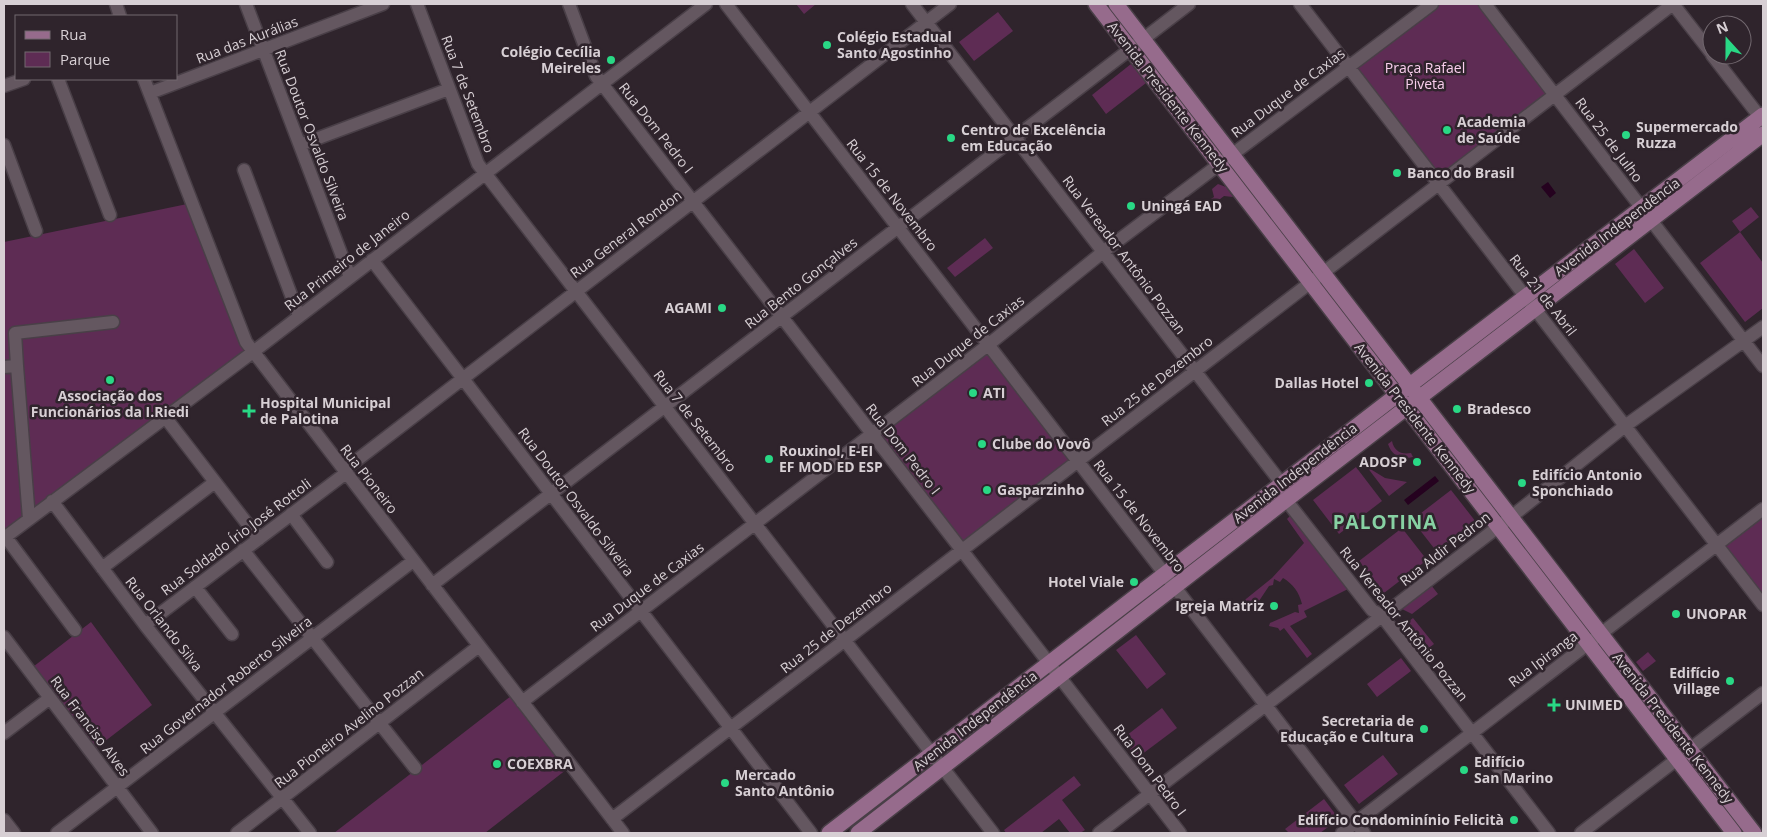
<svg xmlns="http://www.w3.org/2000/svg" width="1767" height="837" viewBox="0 0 1767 837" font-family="'Open Sans',sans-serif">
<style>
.green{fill:#5e2c54}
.water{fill:#25021f}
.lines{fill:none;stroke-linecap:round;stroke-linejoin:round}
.minor-casing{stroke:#493f47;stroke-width:15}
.major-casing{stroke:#493f47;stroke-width:18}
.minor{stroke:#645760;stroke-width:12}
.major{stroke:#966b8c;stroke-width:15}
.poi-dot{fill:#29d885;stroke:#2f242c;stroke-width:2}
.labels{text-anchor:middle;stroke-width:5;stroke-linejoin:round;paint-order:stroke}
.poi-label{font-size:14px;font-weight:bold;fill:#d7cfd4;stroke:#2f242c;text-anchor:start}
.street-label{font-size:14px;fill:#d7cfd4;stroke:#2f242c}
.park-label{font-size:14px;fill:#f9ceed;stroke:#2f242c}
.district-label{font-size:19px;font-weight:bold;letter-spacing:1px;fill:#87d1a3;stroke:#2f242c}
</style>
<rect width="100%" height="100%" fill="#2f242c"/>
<path class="green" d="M796,4H816L804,14Z
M1432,4H1485L1554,94L1439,184L1348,67Z
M998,12L1013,31L974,61L959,42Z
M1131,64L1146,83L1106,114L1092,95Z
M1218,184L1226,187L1233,197L1224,196L1215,203L1211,199L1214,197L1212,189Z
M192,203L253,352L4,538V242Z
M1751,207L1759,217L1740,232L1732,221Z
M1740,232L1763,263V308L1745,322L1700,263Z
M985,238L993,248L955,277L947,268Z
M1634,249L1664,288L1645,303L1615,264Z
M988,345L1078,461L962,550L872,434Z
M1392,441C1394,451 1401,455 1411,453L1413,457C1401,460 1392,456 1388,444Z
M1356,467L1382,501L1339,534L1313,500Z
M1367,467L1385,478L1407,482L1389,496Z
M1451,490L1476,522L1437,552L1412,520Z
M1763,509V605L1717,545Z
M1291,515L1348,589L1304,611L1307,617L1290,626L1312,654L1307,658L1284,628L1280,631L1278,628L1269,626L1270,623L1295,612L1299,613L1298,605L1302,604C1299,592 1293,584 1283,578L1280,582L1274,579L1273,585L1269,586L1257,604L1246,608L1241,603L1272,578L1304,543L1287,519Z
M1402,528L1427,560L1384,593L1359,561Z
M1431,585L1438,594L1412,614L1400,608Z
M1413,618L1434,644L1420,655L1400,628Z
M91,622L152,705L91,752L29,670Z
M1136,635L1166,674L1147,689L1116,650Z
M1648,652L1656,661L1643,671L1636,662Z
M1401,658L1411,671L1377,697L1367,684Z
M515,693L571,766L485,833H334Z
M1162,708L1177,728L1137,758L1122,739Z
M1383,755L1398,774L1359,804L1344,785Z
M1074,776L1081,785L1062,800L1085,830L1080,833H1070L1059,819L1041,833H1006L1004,830Z
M1324,799L1339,819L1320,833H1289L1285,829Z"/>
<path class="water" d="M1548,182L1556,193L1550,198L1541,187Z
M1435,476L1439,481L1408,505L1404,500Z"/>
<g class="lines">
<g class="minor-casing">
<path id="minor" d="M116,4L120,16
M246,4L350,277
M417,4L478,164L993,833
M569,4L596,76L1180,833
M726,4L1364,833
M912,4L1282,484L1286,500L1372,610L1382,616L1549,833
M1300,4L1763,605
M1485,4L1763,366
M1673,4L1712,54
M1712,55L1763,121
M58,79L110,215
M144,79L246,342L623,833
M4,86L24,79
M150,93L383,4
M4,145L36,231
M300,145L449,89
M244,170L299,316
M372,260L811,833
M17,366L15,333L113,322
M4,367L17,366L29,519
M165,417L259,539
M344,470L950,4
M52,501L145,625L310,833
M291,514L327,562
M5,536L75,630
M4,538L253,352L706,4
M243,550L415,768
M102,568L215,482
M432,585L1189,4
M195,587L232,634
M145,625L346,473
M4,637L152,833
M522,702L988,345L1103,252L1432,4
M4,733L50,698
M612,819L1673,4
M4,820L14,833
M57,833L413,561
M237,833L479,646
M1099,833L1511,517L1625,426L1763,327
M1342,833L1763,509
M1581,833L1763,693"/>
</g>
<g class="major-casing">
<path id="major" d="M1096,4L1734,833
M1116,4L1754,833
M829,833L1397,395L1763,115
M858,833L1286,500L1763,134"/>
</g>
<use href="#minor" class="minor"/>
<use href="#major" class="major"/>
</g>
<g class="poi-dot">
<circle cx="827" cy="45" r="5"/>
<circle cx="611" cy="60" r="5"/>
<circle cx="1447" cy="130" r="5"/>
<circle cx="1626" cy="135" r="5"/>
<circle cx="951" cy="138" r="5"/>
<circle cx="1397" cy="173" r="5"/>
<circle cx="1131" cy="206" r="5"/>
<circle cx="722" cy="308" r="5"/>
<circle cx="110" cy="380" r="5"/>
<circle cx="1369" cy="383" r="5"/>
<circle cx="973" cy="393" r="5"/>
<circle cx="1457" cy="409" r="5"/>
<path d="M246.5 403.5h5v5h5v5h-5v5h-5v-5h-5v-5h5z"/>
<circle cx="982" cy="444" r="5"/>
<circle cx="769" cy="459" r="5"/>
<circle cx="1417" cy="462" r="5"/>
<circle cx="1522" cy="483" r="5"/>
<circle cx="987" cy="490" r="5"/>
<circle cx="1134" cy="582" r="5"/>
<circle cx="1274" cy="606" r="5"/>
<circle cx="1676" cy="614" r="5"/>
<circle cx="1730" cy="681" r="5"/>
<path d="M1551.5 697.5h5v5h5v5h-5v5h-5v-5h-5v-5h5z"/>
<circle cx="1424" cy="729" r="5"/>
<circle cx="497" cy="764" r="5"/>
<circle cx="1464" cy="770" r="5"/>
<circle cx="725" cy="783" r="5"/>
<circle cx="1514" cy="820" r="5"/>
</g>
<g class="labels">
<g class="poi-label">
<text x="837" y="42">Colégio Estadual<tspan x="837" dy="16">Santo Agostinho</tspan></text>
<text x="601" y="57" text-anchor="end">Colégio Cecília<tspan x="601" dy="16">Meireles</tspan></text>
<text x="1457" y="127">Academia<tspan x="1457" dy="16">de Saúde</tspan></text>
<text x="1636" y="132">Supermercado<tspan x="1636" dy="16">Ruzza</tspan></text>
<text x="961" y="135">Centro de Excelência<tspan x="961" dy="16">em Educação</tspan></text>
<text x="1407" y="178">Banco do Brasil</text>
<text x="1141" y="211">Uningá EAD</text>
<text x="712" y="313" text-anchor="end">AGAMI</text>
<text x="1359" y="388" text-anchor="end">Dallas Hotel</text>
<text x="983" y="398">ATI</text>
<text x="110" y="401" text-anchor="middle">Associação dos<tspan x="110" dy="16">Funcionários da I.Riedi</tspan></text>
<text x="260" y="408">Hospital Municipal<tspan x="260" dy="16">de Palotina</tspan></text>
<text x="1467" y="414">Bradesco</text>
<text x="992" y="449">Clube do Vovô</text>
<text x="779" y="456">Rouxinol, E-EI<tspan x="779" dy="16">EF MOD ED ESP</tspan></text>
<text x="1407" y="467" text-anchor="end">ADOSP</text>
<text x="1532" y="480">Edifício Antonio<tspan x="1532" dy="16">Sponchiado</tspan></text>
<text x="997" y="495">Gasparzinho</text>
<text x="1124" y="587" text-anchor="end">Hotel Viale</text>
<text x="1264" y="611" text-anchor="end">Igreja Matriz</text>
<text x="1686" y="619">UNOPAR</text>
<text x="1720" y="678" text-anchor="end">Edifício<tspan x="1720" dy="16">Village</tspan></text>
<text x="1565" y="710">UNIMED</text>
<text x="1414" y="726" text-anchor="end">Secretaria de<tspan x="1414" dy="16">Educação e Cultura</tspan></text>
<text x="1474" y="767">Edifício<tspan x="1474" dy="16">San Marino</tspan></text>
<text x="507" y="769">COEXBRA</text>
<text x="735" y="780">Mercado<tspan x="735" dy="16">Santo Antônio</tspan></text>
<text x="1504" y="825" text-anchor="end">Edifício Condominínio Felicità</text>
</g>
<g class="street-label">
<text transform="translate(247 40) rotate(-21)" y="5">Rua das Aurálias</text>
<text transform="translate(1288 93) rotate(-37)" y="5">Rua Duque de Caxias</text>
<text transform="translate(468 94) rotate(69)" y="5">Rua 7 de Setembro</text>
<text transform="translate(1168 97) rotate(52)" y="5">Avenida Presidente Kennedy</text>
<text transform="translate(656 128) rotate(52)" y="5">Rua Dom Pedro I</text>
<text transform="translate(312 135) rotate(69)" y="5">Rua Doutor Osvaldo Silveira</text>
<text transform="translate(1609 140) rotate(53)" y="5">Rua 25 de Julho</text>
<text transform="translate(892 195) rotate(52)" y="5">Rua 15 de Novembro</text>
<text transform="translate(1617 227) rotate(-37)" y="5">Avenida Independência</text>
<text transform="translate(626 234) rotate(-37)" y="5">Rua General Rondon</text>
<text transform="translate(1124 255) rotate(53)" y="5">Rua Vereador Antônio Pozzan</text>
<text transform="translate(347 260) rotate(-38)" y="5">Rua Primeiro de Janeiro</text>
<text transform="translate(801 283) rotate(-38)" y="5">Rua Bento Gonçalves</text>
<text transform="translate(1543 295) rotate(52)" y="5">Rua 21 de Abril</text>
<text transform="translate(968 341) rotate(-38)" y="5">Rua Duque de Caxias</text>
<text transform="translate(1157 381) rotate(-38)" y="5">Rua 25 de Dezembro</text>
<text transform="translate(1415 418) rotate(52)" y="5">Avenida Presidente Kennedy</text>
<text transform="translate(695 421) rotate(52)" y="5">Rua 7 de Setembro</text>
<text transform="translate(903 449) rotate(52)" y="5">Rua Dom Pedro I</text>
<text transform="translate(1295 473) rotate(-38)" y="5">Avenida Independência</text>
<text transform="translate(369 479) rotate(52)" y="5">Rua Pioneiro</text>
<text transform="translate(576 502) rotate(53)" y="5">Rua Doutor Osvaldo Silveira</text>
<text transform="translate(1139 516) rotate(52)" y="5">Rua 15 de Novembro</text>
<text transform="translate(236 537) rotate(-37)" y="5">Rua Soldado Írio José Rottoli</text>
<text transform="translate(1445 549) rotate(-38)" y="5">Rua Aldir Pedron</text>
<text transform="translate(647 587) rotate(-37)" y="5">Rua Duque de Caxias</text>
<text transform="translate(164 624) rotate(52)" y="5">Rua Orlando Silva</text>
<text transform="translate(1404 624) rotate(51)" y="5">Rua Vereador Antônio Pozzan</text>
<text transform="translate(836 628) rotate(-38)" y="5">Rua 25 de Dezembro</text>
<text transform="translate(1543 659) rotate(-37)" y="5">Rua Ipiranga</text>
<text transform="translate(226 685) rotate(-38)" y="5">Rua Governador Roberto Silveira</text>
<text transform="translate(975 721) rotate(-38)" y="5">Avenida Independência</text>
<text transform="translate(90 726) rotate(53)" y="5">Rua Franciso Alves</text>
<text transform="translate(349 728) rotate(-38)" y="5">Rua Pioneiro Avelino Pozzan</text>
<text transform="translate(1673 728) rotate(52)" y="5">Avenida Presidente Kennedy</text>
<text transform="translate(1150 770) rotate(53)" y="5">Rua Dom Pedro I</text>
</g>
<g class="park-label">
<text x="1425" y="73">Praça Rafael<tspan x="1425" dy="16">Piveta</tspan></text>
</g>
<g class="district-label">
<text x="1385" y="529">PALOTINA</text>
</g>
</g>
<rect width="1767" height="837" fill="none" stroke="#d7cfd4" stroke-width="10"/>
<rect x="15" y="15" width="162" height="65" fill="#2f242c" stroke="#72686f"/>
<rect x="25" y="31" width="25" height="8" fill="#966b8c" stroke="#72686f"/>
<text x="60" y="40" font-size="15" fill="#d7cfd4">Rua</text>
<rect x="25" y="52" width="25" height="15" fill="#5e2c54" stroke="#72686f"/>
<text x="60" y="65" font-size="15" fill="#d7cfd4">Parque</text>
<g transform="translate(1727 40) rotate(339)"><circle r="24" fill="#2f242c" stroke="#72686f"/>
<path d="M0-4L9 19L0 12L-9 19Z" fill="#29d885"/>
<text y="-8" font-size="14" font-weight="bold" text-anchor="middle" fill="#d7cfd4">N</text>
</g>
</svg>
